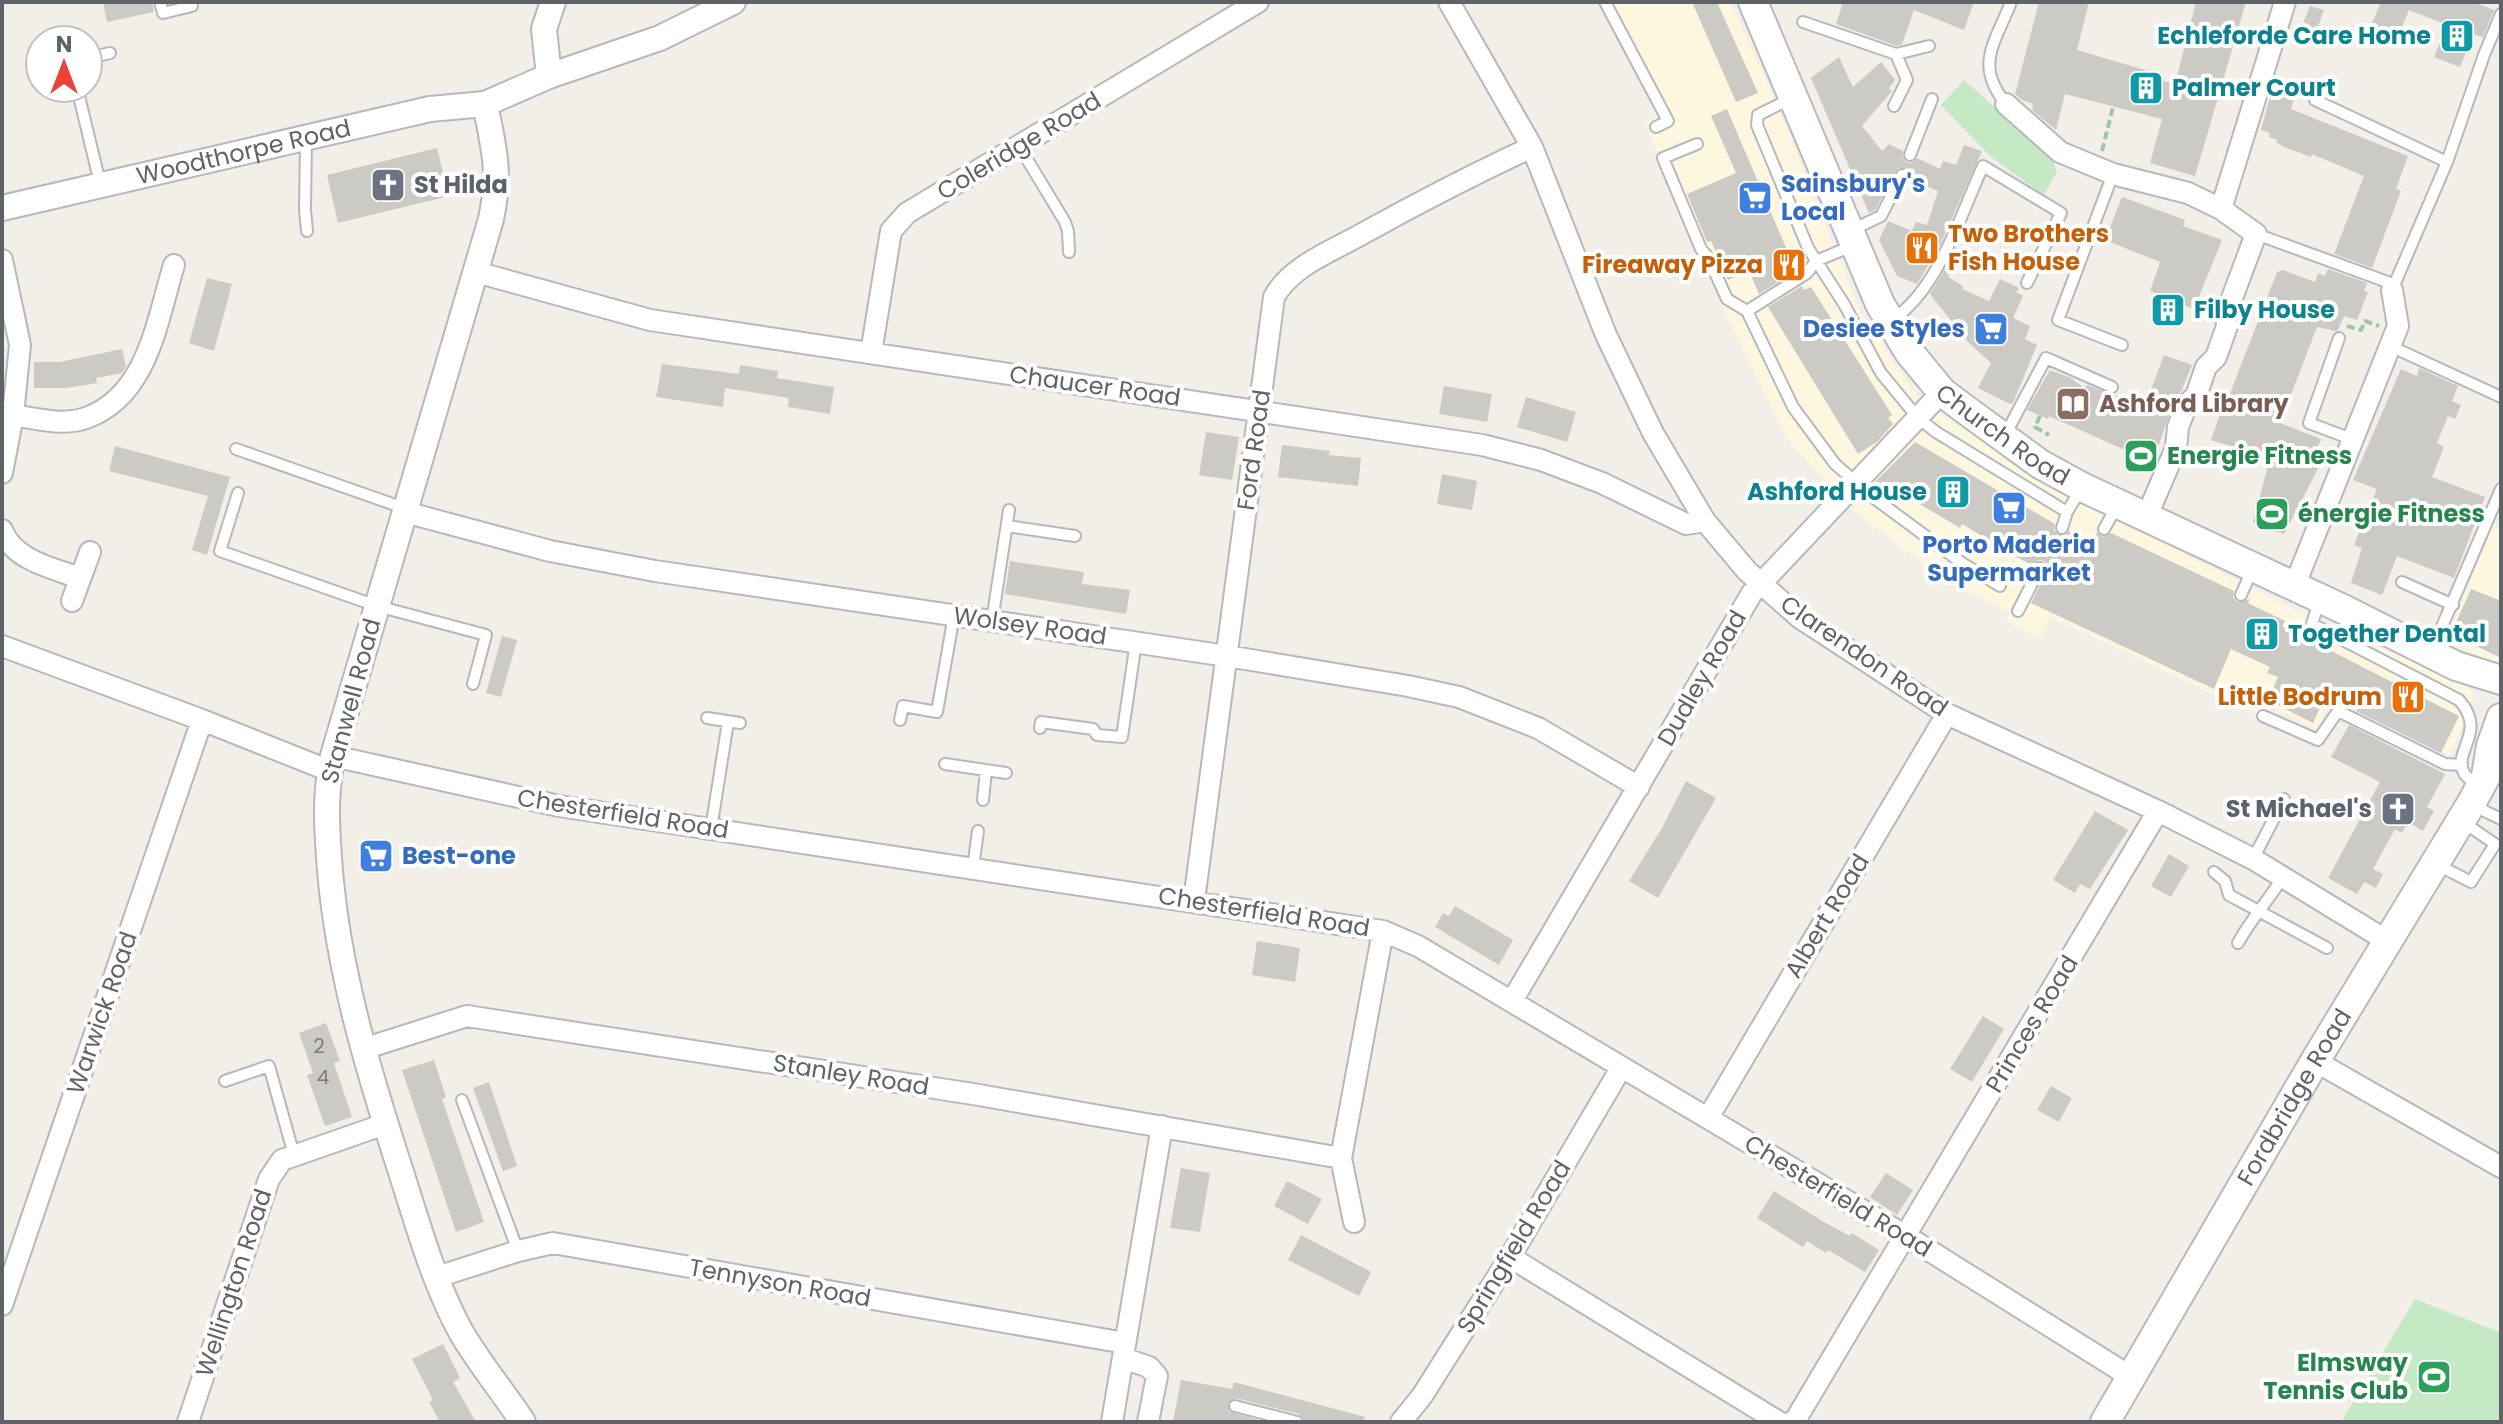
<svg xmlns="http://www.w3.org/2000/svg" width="2503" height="1424" viewBox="0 0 2503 1424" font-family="Poppins,sans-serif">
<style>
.commercial{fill:#fef7e0}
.green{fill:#c5e8c5}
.building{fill:#cccac5}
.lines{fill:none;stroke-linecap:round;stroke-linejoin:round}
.service-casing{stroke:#b5b8bc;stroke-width:14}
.minor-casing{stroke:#b5b8bc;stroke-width:24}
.tertiary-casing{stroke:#b5b8bc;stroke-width:28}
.secondary-casing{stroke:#b6babf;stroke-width:32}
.path{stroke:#9cc7a9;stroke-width:4;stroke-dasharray:8 4;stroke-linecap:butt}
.service{stroke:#fff;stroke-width:10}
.minor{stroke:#fff;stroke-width:20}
.tertiary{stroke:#fff;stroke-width:24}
.secondary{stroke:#fff;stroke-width:28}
.labels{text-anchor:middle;stroke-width:8;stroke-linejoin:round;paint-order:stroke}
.number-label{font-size:20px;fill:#7a7d7f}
.culture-label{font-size:24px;font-weight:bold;fill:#0d838f;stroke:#fff;text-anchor:start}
.street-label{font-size:24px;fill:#5f6368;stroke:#fff}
.shop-label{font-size:24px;font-weight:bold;fill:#366cbe;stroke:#fff;text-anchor:start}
.worship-label{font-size:24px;font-weight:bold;fill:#5b616d;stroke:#fff;text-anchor:start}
.food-label{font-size:24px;font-weight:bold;fill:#c56008;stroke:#fff;text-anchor:end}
.education-label{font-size:24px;font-weight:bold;fill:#785e54;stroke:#fff;text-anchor:start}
.leisure-label{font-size:24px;font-weight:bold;fill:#27864d;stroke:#fff;text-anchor:start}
</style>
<rect width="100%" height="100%" fill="#f1efe8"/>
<path class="commercial" d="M1597,2H1730L1773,95L1861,313L1913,391L1938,413L2103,513L2307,616L2464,684L2475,693L2450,756L2333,697L2317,729L2263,703L2257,715L2051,617L2040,639L2006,620L2010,612L1942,578L1854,511L1787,439L1725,312L1645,123L1657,116L1626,52Z
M2494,524L2501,526V668L2447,640Z"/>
<path class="green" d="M1964,80L2052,159L2057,172L2044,195L1991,157L1941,105Z
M2415,1299L2501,1333V1422H2341Z"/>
<path class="building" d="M103,2H152L154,12L107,22Z
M1692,2H1717L1758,93L1736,102Z
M1843,2H1974L1964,30L1914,10L1902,44L1897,46L1836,24Z
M2039,2H2089L2077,50L2145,70V76L2175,84L2196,2H2246L2195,176L2150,163L2162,119L2065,94L2056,130L2032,110L2033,104L2022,100L2015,94Z
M2381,2H2474L2494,10L2483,37L2473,34L2460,67L2434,57L2447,25L2409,10L2395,44L2368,33Z
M2310,6L2324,10L2312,43L2297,38Z
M1839,57L1853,87L1881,62L1895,80L1889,88L1892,91L1862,126L1882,151L1889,144L1903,151L1902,157L1906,162L1912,163L1917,158L1940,169L1943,161L1956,165L1964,145L1982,151L1939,247L1917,284L1897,276L1879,240L1888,221L1912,231L1916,222L1927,225L1938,191L1909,179L1908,170L1898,168L1875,210L1869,213L1811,78Z
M2274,82L2297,88L2291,109L2408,156L2396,189L2401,191L2372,268L2334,254L2364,176L2312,154L2311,157L2284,147L2276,142L2277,140L2269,137L2270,133L2261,130Z
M1727,109L1796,271L1759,294L1749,271L1728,280L1711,241L1707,242L1687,194L1736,173L1711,116Z
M437,148L449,196L338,223L327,175Z
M2122,197L2185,220L2183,226L2222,240L2194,309L2150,291L2160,262L2105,240Z
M1947,266L1951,268L1948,277L1963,286L1962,289L1989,301L2000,279L2019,288L2016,292L2023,296L2013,318L2030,326L2025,339L2037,345L2013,403L2010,404L1978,388L1991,363L1968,342L1930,294Z
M2328,269L2367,283L2364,291L2368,292L2357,320L2344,316L2338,330L2335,331L2317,327L2280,423L2321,439L2311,464L2319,467L2284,534L2253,522L2270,458L2211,440L2224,403L2226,404L2277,272L2283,270L2315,282L2318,273L2325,276Z
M207,278L232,284L214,351L189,343Z
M1802,286L1804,290L1811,287L1892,415L1888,418L1893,424L1877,442L1858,454L1768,307Z
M122,349L126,367L122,373L96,378L97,383L66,388H34V362H60Z
M2164,355L2192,365L2181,392L2175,399L2150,469L2123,460L2127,451L2049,416L2048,419L2027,410L2050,370L2071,378L2085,389L2087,385L2117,396L2112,406L2141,416Z
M662,364L739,374L740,365L778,371L777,378L834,387L830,414L788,407L789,398L725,388L723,407L656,397Z
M2419,368L2458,386L2452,401L2461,405L2455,419L2448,416L2437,443L2444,447L2432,477L2485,497L2454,578L2397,556L2382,595L2351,583L2362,548L2354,545L2377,489L2353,480L2401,369L2417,376Z
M1444,386L1492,394L1487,422L1439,414Z
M1526,397L1576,412L1567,442L1517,427Z
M1206,432L1239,437L1232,480L1199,475Z
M1915,442L2055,524L2054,530L2059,535L2064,536L2069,531L2092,542L2097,532L2103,537L2111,533L2234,591L2233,597L2237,602L2250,599L2248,603L2285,621L2282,626L2459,716L2441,753L2356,711L2359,707L2328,691L2313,723L2268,700L2278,677L2267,673L2270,667L2231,649L2214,689L2031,603L2047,571L2044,561L2039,560L2033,565L2001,550L1998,555L1984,547L1989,540L1962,524L1960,528L1906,496L1903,501L1875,482Z
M1282,445L1330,451L1329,455L1361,458L1358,486L1278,477Z
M115,446L230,477L207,555L192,550L208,496L109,471Z
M1442,474L1477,481L1472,510L1437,504Z
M1010,561L1084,572L1082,584L1130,590L1126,614L1005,594Z
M2471,589L2501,601V658L2451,634Z
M502,636L517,640L501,697L486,693Z
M2349,725L2445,774L2427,807L2434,811L2423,831L2408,822L2402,833L2395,829L2373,869L2383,874L2376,888L2364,882L2357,894L2328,878L2380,782L2331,757Z
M1686,781L1716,798L1658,898L1629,881L1662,828Z
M2095,811L2128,830L2090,889L2080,884L2075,893L2053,880Z
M365,844L390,848L387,868L361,864Z
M2169,854L2189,866L2171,897L2151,886Z
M1455,906L1513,940L1499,965L1435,927L1443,913L1449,916Z
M1257,941L1300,948L1295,982L1252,975Z
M1983,1016L2004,1029L1972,1082L1950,1069Z
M326,1023L340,1061L334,1063L352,1117L325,1126L307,1075L313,1073L299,1033Z
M434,1060L446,1097L442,1099L484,1222L456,1232L402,1070Z
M489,1082L517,1166L503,1171L473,1088Z
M2051,1086L2072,1098L2059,1122L2037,1110Z
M1181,1168L1210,1173L1200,1232L1170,1228Z
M1886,1173L1913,1190L1897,1215L1870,1197Z
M1287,1181L1322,1199L1308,1224L1274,1206Z
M1774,1191L1824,1222L1850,1236L1852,1233L1879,1250L1865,1272L1828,1250L1826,1253L1807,1241L1803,1247L1757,1218Z
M1301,1235L1371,1272L1359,1296L1288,1260Z
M443,1344L460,1378L453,1382L476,1422H440L429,1402L433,1400L412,1359Z
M1181,1380L1232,1389L1234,1382L1365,1417L1364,1422H1305L1299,1414L1236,1398L1228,1403L1230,1412L1265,1422H1173Z"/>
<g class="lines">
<g class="service-casing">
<path id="service" d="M160,2L163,13L192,6
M1605,2L1668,121L1656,127
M1803,22L1896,54L1907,80L1894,106
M1896,54L1929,46
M88,58L110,53
M77,88L100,183
M1790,99L1758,115L1757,125L1808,248L1844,304L1881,373L1918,418L1936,432L2067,512L2081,489
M2315,100L2447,162
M2006,104C1974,64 1995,44 2011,2
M306,140L305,210L307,231
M1697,144L1663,158L1701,249L1708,257L1727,299L1747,311
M1019,146L1065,222L1068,231L1069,252
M1910,155L1932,99
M2113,174L2058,320L2122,345
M1852,230L1881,216L1902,175
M2256,234L2393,284
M1852,246L1816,261L1807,273L1747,311L1793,407L1835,464L1874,498L1962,563L2000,586
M2392,290L2447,162L2484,55L2501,14
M1892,320C1938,290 1960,216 1983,166L2061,213L2027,283
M2339,338L2309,423L2354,440
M2390,346L2501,397
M2004,437L2046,358L2112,387
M236,449L404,508
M238,493L220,551L377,606L486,635L473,684
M1007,526L1075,536
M2062,528L2067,512
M2104,529L2117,506
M2402,582L2453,605
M2241,595L2253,568
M2319,601L2312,624L2459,700C2488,732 2452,751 2464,773C2467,778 2474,783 2478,788
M2018,611L2040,568
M992,621L1009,510
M2431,652L2501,489
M2263,716L2318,740L2338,711L2445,764L2462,765
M707,718L740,723
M900,720L903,706L937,712L954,615
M1040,728L1041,722L1093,729L1097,735L1122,737L1136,642
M945,764L1006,773
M983,800L986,770
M2474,806L2501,819
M711,829L728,722
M2253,859L2284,799
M2438,865L2471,882L2495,844L2463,822
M973,868L978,831
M2214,872L2225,881L2229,895L2327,948
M2238,943C2251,919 2268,901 2283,877
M225,1081L269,1066L294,1155
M462,1100L518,1251
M1235,1406L1297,1422"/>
</g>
<g class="minor-casing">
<path id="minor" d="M1449,2L1532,147L1606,335L1653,433L1705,521L1747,571L1800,618L1947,714L2158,811L2253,859L2389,942
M2006,104L2060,152L2113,174L2188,193L2221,209L2256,234L2226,314L2227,326L2216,357L2206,367L2196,396L2187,404L2178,427L2176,448L2146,518
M2221,209L2285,2
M2,260L20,345L13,415L2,473
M476,272L650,320L1482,445L1541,460L1602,483L1686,524L1705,521
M871,353L891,231L907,213L1258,2
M13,415C36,419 64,426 86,418C148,396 157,320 174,265
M405,512L550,551L655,571L1227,656L1408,686L1459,697L1538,728L1639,787
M2,530C13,560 52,568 80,578
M2294,587L2398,326L2392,290
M72,601L90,552
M2,646L202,720L330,771
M333,756L559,806L1383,931L1418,946L1906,1236L2131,1377
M1194,901L1274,297C1291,266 1332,251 1362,234C1418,203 1474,174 1532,147
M1512,1001L1752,593L1942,392
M363,1049L467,1016L973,1094L1341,1158L1383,931
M2315,1061L2501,1167
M1708,1118L1947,714
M1341,1158L1354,1222
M1510,1257L1779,1422
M437,1277L518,1251L553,1243L1125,1343
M2,1305L202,720
M1123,1358L1149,1367L1157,1376L1148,1422
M188,1422L269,1179L282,1160L385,1124
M1112,1422L1162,1126
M1401,1422L1422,1396L1510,1257L1621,1068
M1792,1422L1796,1419L2158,811"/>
</g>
<g class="tertiary-casing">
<g id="tertiary">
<path d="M549,76L544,29L553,2"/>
<path d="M485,104C494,149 501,172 491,219L333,756C324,795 327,831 330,871C339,975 369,1073 401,1172C418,1225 434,1283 461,1332C479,1363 503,1392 523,1422"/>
<path id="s1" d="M2,208L430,109L485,104L549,76L660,38L733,2"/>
</g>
</g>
<g class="secondary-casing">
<g id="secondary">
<path id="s2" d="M1753,2L1880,304L1909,352L1942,392L1970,413L2040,464L2082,487L2345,610L2456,666L2501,680"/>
<path id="s3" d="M2105,1422L2315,1061L2471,804L2486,776L2491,746L2501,718"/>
</g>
</g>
<path class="path" d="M2102,151L2113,107
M2347,326L2361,330L2365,321L2379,326
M2040,416L2035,427L2049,435"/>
<use href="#service" class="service"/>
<use href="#minor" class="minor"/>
<use href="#tertiary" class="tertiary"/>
<use href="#secondary" class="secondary"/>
</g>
<defs>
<g id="building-square" transform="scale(1.8)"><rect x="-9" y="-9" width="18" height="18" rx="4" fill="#0f9aa8" stroke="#fff"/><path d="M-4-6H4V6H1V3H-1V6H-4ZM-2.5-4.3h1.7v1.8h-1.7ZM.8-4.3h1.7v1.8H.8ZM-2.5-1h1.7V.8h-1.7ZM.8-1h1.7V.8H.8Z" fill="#fff"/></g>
<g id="church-square" transform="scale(1.8)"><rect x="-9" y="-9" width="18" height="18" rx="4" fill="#6b7280" stroke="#fff"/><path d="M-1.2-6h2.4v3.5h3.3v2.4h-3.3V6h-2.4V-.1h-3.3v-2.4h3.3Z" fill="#fff"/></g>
<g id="supermarket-square" transform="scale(1.8)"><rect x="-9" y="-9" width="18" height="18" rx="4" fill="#3f7fe0" stroke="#fff"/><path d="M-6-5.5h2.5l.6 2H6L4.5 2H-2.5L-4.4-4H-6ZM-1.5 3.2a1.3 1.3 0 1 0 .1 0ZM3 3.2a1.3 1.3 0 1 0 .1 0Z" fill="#fff"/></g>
<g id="restaurant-square" transform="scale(1.8)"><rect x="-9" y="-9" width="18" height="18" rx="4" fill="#e8710a" stroke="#fff"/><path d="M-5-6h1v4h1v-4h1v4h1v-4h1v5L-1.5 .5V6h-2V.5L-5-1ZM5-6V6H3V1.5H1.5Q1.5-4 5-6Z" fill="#fff"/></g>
<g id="library-square" transform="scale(1.8)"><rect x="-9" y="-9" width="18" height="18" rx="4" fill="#8d6e63" stroke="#fff"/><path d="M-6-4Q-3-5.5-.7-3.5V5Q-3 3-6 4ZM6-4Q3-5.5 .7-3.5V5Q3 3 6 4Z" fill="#fff"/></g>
<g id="stadium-square" transform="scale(1.8)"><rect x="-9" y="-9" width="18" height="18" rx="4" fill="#2e9e5b" stroke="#fff"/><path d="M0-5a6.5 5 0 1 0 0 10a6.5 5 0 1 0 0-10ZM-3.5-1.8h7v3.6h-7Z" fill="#fff"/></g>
</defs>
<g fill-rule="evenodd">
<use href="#building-square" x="2457" y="36"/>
<use href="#building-square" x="2146" y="88"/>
<use href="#church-square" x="388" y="185"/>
<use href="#supermarket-square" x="1755" y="198"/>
<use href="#restaurant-square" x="1922" y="248"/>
<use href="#restaurant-square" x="1789" y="265"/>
<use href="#building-square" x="2168" y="310"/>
<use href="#supermarket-square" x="1991" y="329"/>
<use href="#library-square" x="2073" y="404"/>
<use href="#stadium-square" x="2141" y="456"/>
<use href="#building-square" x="1953" y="492"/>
<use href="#supermarket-square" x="2009" y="508"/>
<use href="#stadium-square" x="2272" y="514"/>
<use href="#building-square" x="2262" y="634"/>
<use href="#restaurant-square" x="2408" y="697"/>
<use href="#church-square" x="2398" y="809"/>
<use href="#supermarket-square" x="376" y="856"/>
<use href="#stadium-square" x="2434" y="1377"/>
</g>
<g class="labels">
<g class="number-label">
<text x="319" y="1053">2</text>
<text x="323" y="1084">4</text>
</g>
<g class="culture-label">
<text x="2431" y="44" text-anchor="end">Echleforde Care Home</text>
<text x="2172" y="96">Palmer Court</text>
<text x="2194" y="318">Filby House</text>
<text x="1927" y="500" text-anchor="end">Ashford House</text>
<text x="2288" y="642">Together Dental</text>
</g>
<g class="street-label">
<text transform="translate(1019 146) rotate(-31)" y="8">Coleridge Road</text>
<text dy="8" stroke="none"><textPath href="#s1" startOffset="248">Woodthorpe Road</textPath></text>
<text transform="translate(1095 386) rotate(8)" y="8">Chaucer Road</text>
<text dy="8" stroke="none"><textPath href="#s2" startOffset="510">Church Road</textPath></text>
<text transform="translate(1254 450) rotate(-82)" y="8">Ford Road</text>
<text transform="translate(1030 626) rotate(8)" y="8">Wolsey Road</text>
<text transform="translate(1864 656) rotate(34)" y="8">Clarendon Road</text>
<text transform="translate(1702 678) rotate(-60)" y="8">Dudley Road</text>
<text transform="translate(351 701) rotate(-75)" y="8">Stanwell Road</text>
<text transform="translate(623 814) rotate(9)" y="8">Chesterfield Road</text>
<text transform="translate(1264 912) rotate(9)" y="8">Chesterfield Road</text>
<text transform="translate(1827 916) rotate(-59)" y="8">Albert Road</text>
<text transform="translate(102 1013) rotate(-71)" y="8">Warwick Road</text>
<text transform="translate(2032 1024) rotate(-59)" y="8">Princes Road</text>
<text transform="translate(851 1075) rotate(9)" y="8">Stanley Road</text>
<text dy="8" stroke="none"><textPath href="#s3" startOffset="376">Fordbridge Road</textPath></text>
<text transform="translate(1838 1196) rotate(31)" y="8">Chesterfield Road</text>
<text transform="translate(1514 1247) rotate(-59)" y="8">Springfield Road</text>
<text transform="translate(234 1283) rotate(-72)" y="8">Wellington Road</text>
<text transform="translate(780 1283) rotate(10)" y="8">Tennyson Road</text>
</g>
<g class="shop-label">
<text x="1781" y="192">Sainsbury's<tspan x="1781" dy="28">Local</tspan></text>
<text x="1965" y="337" text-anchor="end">Desiee Styles</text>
<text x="2009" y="553" text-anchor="middle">Porto Maderia<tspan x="2009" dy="28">Supermarket</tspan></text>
<text x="402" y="864">Best-one</text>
</g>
<g class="worship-label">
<text x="414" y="193">St Hilda</text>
<text x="2372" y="817" text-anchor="end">St Michael's</text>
</g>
<g class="food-label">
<text x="1948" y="242" text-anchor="start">Two Brothers<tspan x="1948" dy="28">Fish House</tspan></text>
<text x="1763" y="273">Fireaway Pizza</text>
<text x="2382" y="705">Little Bodrum</text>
</g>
<g class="education-label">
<text x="2099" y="412">Ashford Library</text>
</g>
<g class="leisure-label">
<text x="2167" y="464">Energie Fitness</text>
<text x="2298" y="522">énergie Fitness</text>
<text x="2408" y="1371" text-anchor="end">Elmsway<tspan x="2408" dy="28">Tennis Club</tspan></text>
</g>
</g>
<rect width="2503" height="1424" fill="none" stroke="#5f6368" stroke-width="8"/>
<g transform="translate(64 64)"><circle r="38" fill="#ffffff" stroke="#bfc1c3" stroke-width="2"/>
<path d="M0-6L14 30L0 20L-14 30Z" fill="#ea4335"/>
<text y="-12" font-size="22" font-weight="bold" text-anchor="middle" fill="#5f6368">N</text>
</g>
</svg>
